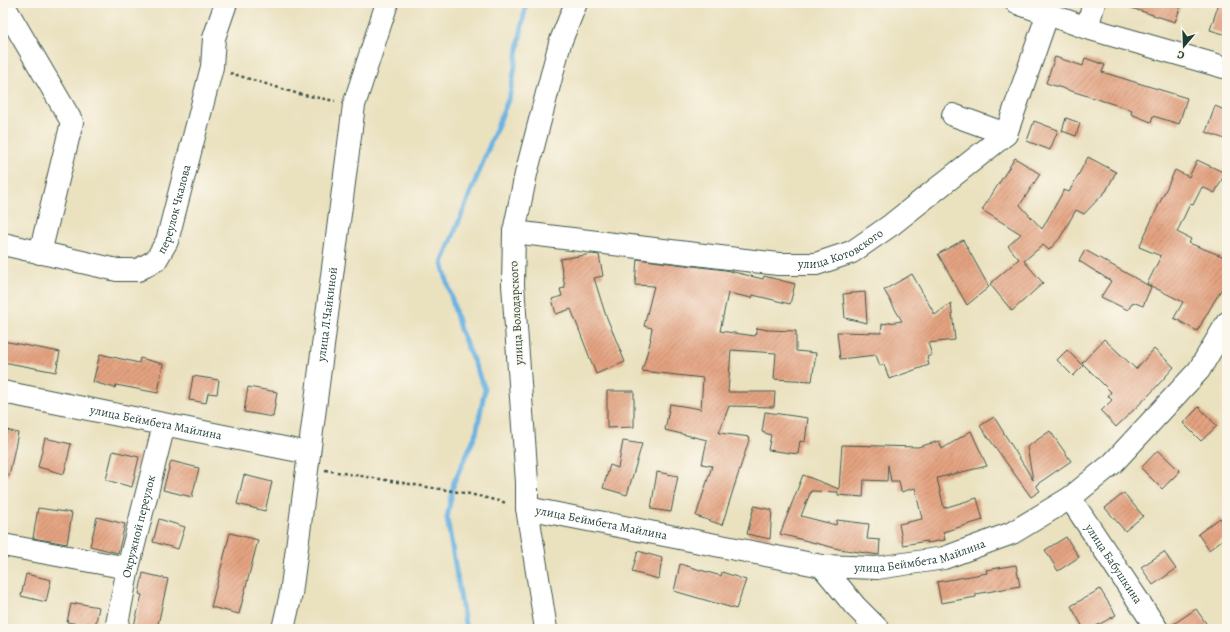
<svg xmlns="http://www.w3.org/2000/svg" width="1230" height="632" viewBox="0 0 1230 632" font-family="Alegreya,serif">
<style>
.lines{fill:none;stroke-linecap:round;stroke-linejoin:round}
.stream{stroke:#6ab3e2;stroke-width:5}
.building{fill:url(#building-hatch)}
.minor-casing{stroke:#3d5649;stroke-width:24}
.path{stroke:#3d5649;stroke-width:2.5;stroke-dasharray:3 3;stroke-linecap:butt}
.minor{stroke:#fff;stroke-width:22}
.labels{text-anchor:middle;stroke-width:3;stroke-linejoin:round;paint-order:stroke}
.street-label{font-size:12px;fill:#1f3d34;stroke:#fbf7ec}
</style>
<defs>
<pattern id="building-hatch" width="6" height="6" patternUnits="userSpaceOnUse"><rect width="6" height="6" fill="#e4a381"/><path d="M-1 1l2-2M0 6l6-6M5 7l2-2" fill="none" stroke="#b8866a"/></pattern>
</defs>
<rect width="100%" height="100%" fill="#fbf7ec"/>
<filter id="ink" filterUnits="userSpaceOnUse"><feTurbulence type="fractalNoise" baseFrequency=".025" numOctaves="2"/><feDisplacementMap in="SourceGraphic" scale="8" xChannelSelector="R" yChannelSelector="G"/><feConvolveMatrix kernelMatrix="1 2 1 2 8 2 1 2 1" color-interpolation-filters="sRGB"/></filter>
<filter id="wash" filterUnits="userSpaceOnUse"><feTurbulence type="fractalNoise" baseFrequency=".012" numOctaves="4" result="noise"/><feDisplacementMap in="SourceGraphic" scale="16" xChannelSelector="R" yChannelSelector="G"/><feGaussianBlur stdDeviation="0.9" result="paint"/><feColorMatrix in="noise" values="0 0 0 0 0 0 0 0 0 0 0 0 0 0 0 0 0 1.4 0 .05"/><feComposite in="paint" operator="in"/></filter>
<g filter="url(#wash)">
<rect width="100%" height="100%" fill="#eae1bf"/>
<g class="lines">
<path class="stream" d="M466,629L447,518L454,482L476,434L485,389L460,329L442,263L510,95L526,3"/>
</g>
<g id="blocks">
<path class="building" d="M1125,3H1182L1175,22L1125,6Z
M1219,3H1227V35L1210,30Z
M1055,57L1083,66L1085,58L1105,65L1102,72L1187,98L1179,124L1153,116L1151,122L1131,114L1132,110L1046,83Z
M1215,106L1227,111V140L1206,132Z
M1066,118L1080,123L1076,136L1062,131Z
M1034,121L1058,130L1050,150L1027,141Z
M1088,157L1116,172L1106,191L1084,214L1076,210L1060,238L1049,250L1043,245L1024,261L1043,283L1012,311L990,284L1019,259L1008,246L1021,234L982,210L1015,158L1040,174L1020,205L1042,229L1064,190L1069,192Z
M1197,160L1225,173L1215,193L1202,187L1193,205L1190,204L1177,232L1191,239L1189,243L1227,258L1225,283L1197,331L1174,318L1183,302L1147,284L1161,256L1139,247L1175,170L1189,177Z
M963,240L989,287L967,305L938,254Z
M1085,250L1151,287L1143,306L1133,302L1128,310L1101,297L1111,281L1079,261Z
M592,254L599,255L603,276L594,278L605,313L625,362L596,374L571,309L556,314L552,299L562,296L560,289L565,288L560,259Z
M637,259L725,270L763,279L764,276L795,284L790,304L753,295L752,298L728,293L720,331L755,336L757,328L768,330L796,331V351L816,353L812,381L774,379L776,353L731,350L728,392H775L774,407L729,406L719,433L750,437L722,525L696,516L712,466L702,464L707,440L665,430L670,404L701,409L703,378L642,371L651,339H650L652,328L644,326L654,286L635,285Z
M912,274L935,315L951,303L955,340L928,343L932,355L927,357L929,365L889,379L884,364L880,366L876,355L840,359L837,332L881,333L882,324L902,321L884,290Z
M865,292L867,323L845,318L843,294Z
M1104,339L1136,369L1154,349L1174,367L1150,394L1116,427L1101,411L1112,400L1108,396L1111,392L1082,363Z
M3,341L60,352L56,372L3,362Z
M1067,350L1083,366L1073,376L1057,360Z
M100,354L139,363L140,358L163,364L158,393L116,385L115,388L93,382Z
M193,376L219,380L217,394L208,393L206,403L189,400Z
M248,387L277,392L273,417L244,412Z
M607,391H634V427L607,428Z
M1199,407L1217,426L1201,441L1183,423Z
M765,412L808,418L805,442L800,441L798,454L768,450L771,435L762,432Z
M994,417L1033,480L1027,447L1050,431L1071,461L1036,485L1040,491L1031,497L980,426Z
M3,429L18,433L9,476H3Z
M971,431L987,466L937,478L944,508L977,498L983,520L943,532L945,540L927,543V541L903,545L899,524L922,519L915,488L901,492L899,481H891L888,465L887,481L864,480L863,497L838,495V492L811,491L801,516L836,525L837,520L869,524L867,539L880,540L879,555L839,549L780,534L803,475L839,489L842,445L918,447L939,441L942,449Z
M45,438L71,444L64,474L38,467Z
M623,441L642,444L627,495L603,488L610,465L618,468Z
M1158,450L1180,471L1162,489L1141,468Z
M113,451L139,457L132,487L106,480Z
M171,461L199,468L192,497L163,490Z
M657,472L678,476L671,512L651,509Z
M244,475L272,482L265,511L237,504Z
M1124,493L1143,516L1125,531L1105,508Z
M754,506L772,510L770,539L747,534Z
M38,508L72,513L67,544L33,538Z
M97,517L125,524L118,553L90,546Z
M1220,518L1227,527V536L1209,550L1198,534Z
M159,519L185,527L178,549L153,542Z
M230,533L258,540L239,614L211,607Z
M1066,537L1079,557L1058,571L1045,550Z
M638,551L662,558L659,579L632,572Z
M1164,552L1176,569L1153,585L1141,567Z
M680,564L721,576L722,572L746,580L736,609L674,591Z
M1016,565L1020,586L976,594V597L941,603L937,582L987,573L986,570Z
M143,573L168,579L157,629H133L142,595L139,594Z
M26,574L51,580L46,602L21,596Z
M1100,589L1116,615L1091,629H1084L1071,606Z
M76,603L99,607L95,627L67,622L71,604L76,605Z
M1196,609L1210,629H1169V627Z"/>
</g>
</g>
<g filter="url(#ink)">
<use href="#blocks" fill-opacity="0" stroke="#3d5649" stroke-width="1"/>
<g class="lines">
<g class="minor-casing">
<g id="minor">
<path d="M1017,3L1087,28L1227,68"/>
<path d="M3,4L72,122L40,253"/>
<path d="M1087,28L1094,3"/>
<path d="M953,115L1006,134"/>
<path id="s1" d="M514,232L778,264H816L852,252L891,225L1006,134L1048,13"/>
<path id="s2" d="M3,244L117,270H138L156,260L167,241L212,67L214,38L226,3"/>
<path id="s3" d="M3,392L309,453"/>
<path id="s4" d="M1070,498L1157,629"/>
<path id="s5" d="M527,508L822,566L877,568L944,558L1012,533L1070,498L1113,463L1199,370L1227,323"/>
<path d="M3,545L128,568"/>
<path d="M822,566L855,606L878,629"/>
<path id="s6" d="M116,629L128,568L164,425"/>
<path id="s7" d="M283,629L291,594L354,105L387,3"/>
<path d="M546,629L527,508V482L513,285L514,232L526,174L560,43L576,3"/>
</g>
</g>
<path class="path" d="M230,73L299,94L335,101
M325,470L470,494L507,503"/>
<use href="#minor" class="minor"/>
</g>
</g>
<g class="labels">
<g class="street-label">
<text dy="4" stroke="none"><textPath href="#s2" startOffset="213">переулок Чкалова</textPath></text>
<text dy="4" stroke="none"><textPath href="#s1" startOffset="332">улица Котовского</textPath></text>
<text transform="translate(516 313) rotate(-93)" y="4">улица Володарского</text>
<text dy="4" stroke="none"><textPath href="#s7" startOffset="318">улица Л.Чайкиной</textPath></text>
<text dy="4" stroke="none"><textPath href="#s3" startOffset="156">улица Беймбета Майлина</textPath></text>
<text dy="4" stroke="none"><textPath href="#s5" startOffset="76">улица Беймбета Майлина</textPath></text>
<text dy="4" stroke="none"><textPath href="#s6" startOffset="105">Окружной переулок</textPath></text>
<text dy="4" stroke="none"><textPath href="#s5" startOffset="400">улица Беймбета Майлина</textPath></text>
<text dy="4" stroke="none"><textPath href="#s4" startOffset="79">улица Бабушкина</textPath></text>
</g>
</g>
<rect width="1230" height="632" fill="none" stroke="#fbf7ec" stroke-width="16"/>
<g transform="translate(1184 46) rotate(199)" stroke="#fbf7ec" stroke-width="3" paint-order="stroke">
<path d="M0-3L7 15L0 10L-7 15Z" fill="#1f3d34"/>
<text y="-6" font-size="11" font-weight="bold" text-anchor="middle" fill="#1f3d34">С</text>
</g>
</svg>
